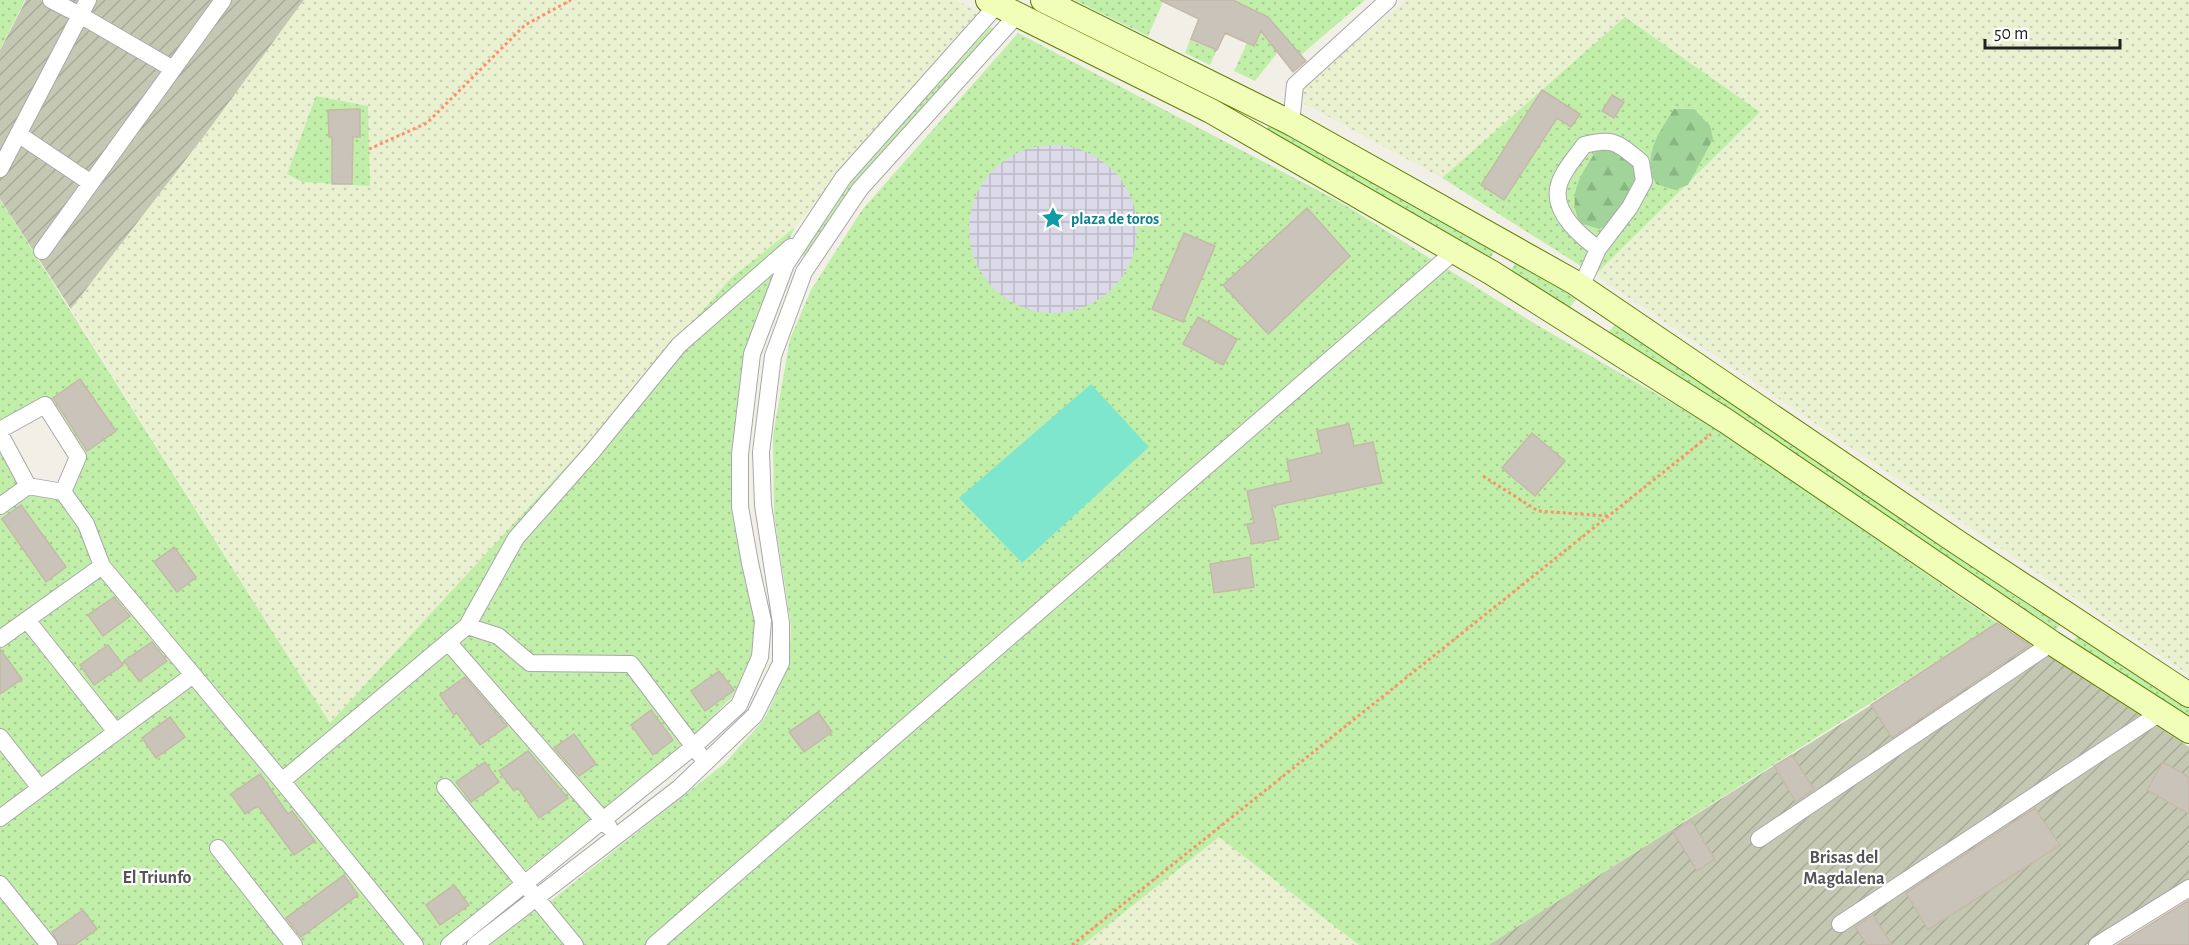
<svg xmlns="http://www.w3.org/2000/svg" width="2189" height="945" viewBox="0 0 2189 945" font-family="'Alegreya Sans',sans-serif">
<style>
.construction{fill:url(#construction-furrows)}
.farmland{fill:url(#farmland-dots)}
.grass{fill:url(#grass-dots)}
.forest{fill:url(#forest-firs)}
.pitch{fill:#7fe6ce}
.plaza{fill:url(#plaza-grid)}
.building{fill:#cac3b9;stroke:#c5b9a7;stroke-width:1.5}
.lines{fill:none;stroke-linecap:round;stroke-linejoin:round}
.minor-casing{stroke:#a8a8a8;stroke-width:18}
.secondary-casing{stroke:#5e7f00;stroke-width:26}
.path{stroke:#ff916a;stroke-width:3;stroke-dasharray:3 3;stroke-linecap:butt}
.minor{stroke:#fff;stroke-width:16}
.secondary{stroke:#f0feb8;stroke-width:24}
.labels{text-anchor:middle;stroke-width:4.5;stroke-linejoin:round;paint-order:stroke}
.culture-label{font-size:16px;font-weight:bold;fill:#0d838f;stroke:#fff;text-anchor:start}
.neighbourhood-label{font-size:18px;font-weight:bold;fill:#545454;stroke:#fff}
</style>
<defs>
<pattern id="construction-furrows" width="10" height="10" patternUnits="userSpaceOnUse" patternTransform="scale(1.5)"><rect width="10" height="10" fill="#c4c7b1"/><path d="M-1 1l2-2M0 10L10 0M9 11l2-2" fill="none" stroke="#a8ab98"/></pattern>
<pattern id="farmland-dots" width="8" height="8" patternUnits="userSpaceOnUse" patternTransform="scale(1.5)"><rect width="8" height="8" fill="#eaf1d1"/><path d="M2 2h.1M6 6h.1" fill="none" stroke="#c8ceb3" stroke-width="1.8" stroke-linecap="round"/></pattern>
<pattern id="grass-dots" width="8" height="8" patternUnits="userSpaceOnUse" patternTransform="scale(1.5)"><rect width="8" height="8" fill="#c1efa9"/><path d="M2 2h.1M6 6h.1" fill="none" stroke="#a6cd91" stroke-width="1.8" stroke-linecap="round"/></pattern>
<pattern id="forest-firs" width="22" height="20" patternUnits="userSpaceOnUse" patternTransform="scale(1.5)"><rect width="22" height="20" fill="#a1d498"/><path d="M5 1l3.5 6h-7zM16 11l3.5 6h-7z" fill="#8ab683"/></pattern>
<pattern id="plaza-grid" width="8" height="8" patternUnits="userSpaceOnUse" patternTransform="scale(1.5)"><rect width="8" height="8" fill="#dcdae8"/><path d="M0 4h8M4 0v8" fill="none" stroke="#bcbbc7"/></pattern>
</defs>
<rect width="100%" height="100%" fill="#f2f0e6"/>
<path class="construction" d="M26,0H304L208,131L71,309L0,199V50Z
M1997,623L2189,747V879L2086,945H1487L1871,705Z"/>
<path class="farmland" d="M304,0H956L980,12L795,227L730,279L446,605L330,723L71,309L208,131Z
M1406,0H2189V675L1595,275L1759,112L1626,17L1442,178L1301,102L1300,89Z
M1218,836L1359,945H1083Z"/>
<path class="grass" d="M0,0H25L0,49Z
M1074,0H1365L1301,55L1278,52L1255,81L1234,71L1247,43L1225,33L1210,65L1185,53L1198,19L1163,2L1148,36Z
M1625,17L1760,112L1595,275L1442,178Z
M990,27L995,30L808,257L801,255L847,184Z
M1018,33L1340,202L1537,325L1724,433L1997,623L1489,945H1359L1219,837L1083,945H582L548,903L725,763L765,718L789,666L791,626L774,514L773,435L790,339L811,290L862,210Z
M316,96L368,106L370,186L302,182L287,174Z
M1270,122L1496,249L1489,260L1266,131Z
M0,199L330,723L575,457L730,279L795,227L755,320L735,429L731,469L735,512L755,614L757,638L751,667L733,696L692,737L634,660H531L467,621L283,774L107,564L68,492L82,458L46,400L0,424Z
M1516,261L1576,299L1569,309L1510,272Z
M1616,323L2062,622L2053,634L1608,333Z
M0,446L21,482L0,498Z
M29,490L60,496L83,528L95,564L0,633V513Z
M100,573L408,945H55L0,877V644Z
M469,630L496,641L529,668L629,670L686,743L602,812L454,642Z
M2078,635L2189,708V722L2071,644Z
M447,647L594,817L525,871L449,780L519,880L439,945H421L289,781Z
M0,890L43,945H0Z
M540,906L572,945H490Z"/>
<path class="forest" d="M1674,109H1694L1710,126L1713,139L1688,185L1675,190L1656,184C1642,155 1658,134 1674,109Z
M1598,148H1618L1634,164L1637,178L1612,224L1599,229L1580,223C1566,194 1582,173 1598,148Z"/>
<path class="pitch" d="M1091,384L1149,447L1022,563L959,498Z"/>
<path class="plaza" d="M969 229a84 84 0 1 1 168 0a84 84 0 1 1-168 0Z"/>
<path class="building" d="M1160,0H1233L1268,17L1306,61L1293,72L1261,31L1254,46L1225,33L1217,50L1191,39L1199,19Z
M1542,90L1580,114L1571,127L1557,118L1504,200L1481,185Z
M1612,95L1624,102L1614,118L1602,111Z
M360,109V137H353L352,184H332V137H329L328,110Z
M1307,208L1350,256L1268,334L1223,285Z
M1184,233L1215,246L1183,322L1152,309Z
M1198,317L1237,339L1223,365L1183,344Z
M80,379L116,431L87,451L53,398Z
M1349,424L1354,446L1373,442L1382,483L1272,506L1279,539L1252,544L1247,524L1254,523L1247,491L1291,481L1287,461L1322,453L1317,431Z
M1532,433L1565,461L1535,496L1502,468Z
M21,505L66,567L46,582L2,519Z
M174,547L196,577L177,592L154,562Z
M1250,557L1254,587L1214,593L1210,564Z
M114,597L130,616L103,636L88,615Z
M1997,623L2030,645L1892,738L1871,705Z
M152,642L167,661L139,681L124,661Z
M108,645L123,665L94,685L80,665Z
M0,649L22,679L0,694Z
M719,671L734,690L705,711L691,691Z
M465,677L507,726L480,745L457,713L454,715L440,695Z
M651,710L673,740L653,755L631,725Z
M818,712L832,732L804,752L789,732Z
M170,717L185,737L156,758L142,738Z
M574,734L596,764L579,776L554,748Z
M528,751L568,798L539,818L518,788L514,791L499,771Z
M1792,755L1814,789L1796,802L1774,766Z
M485,762L499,782L471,802L456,782Z
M2163,762L2189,777V814L2147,790Z
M260,774L288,814L292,811L315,841L294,855L258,806L245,814L231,794Z
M2035,808L2060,845L1928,930L1906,893Z
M1691,820L1715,859L1697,871L1673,832Z
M344,875L358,895L301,937L286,918Z
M454,885L469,905L440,925L426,905Z
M2189,900V945H2117Z
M83,910L97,929L75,945H59L52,932Z
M1873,915L1892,945H1867L1855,927Z"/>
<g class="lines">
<g class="minor-casing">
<path id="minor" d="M51,0L80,15L173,69
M1291,123L1295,85L1388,0
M18,134L91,183
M0,169L88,0
M42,251L223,0
M1581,287L1598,249L1630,207L1644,181L1641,162C1618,143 1614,137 1584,145C1575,158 1560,174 1558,189C1554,214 1581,236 1598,249
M0,430L45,405L78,457L63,492
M0,434L28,486L63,492L86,524L102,566L282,781L415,945
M0,506L28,486
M27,620L116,732
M467,626L498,636L530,663L631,664L700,755
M0,639L102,566
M448,642L609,827
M0,737L40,788
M282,781L467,626L516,538L592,452L679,345L791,247
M445,787L575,945
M0,818L193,675
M1759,839L2052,643
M218,848L294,945
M0,884L49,945
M1840,924L2160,713
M449,945L693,747L739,705L760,657L763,621L750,563L740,507V454L752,354L786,264L843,178L997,5
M475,945L679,788L755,715L781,663V623L763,505L761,452L773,356L804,272L860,189L1017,15
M654,945L1455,251
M2097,945L2189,888"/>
</g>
<g class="secondary-casing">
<path id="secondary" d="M988,0L1211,111L1492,273L1726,421L2052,643L2189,731
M1043,0L1291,123L1574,282L1954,540L2189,695"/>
</g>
<path class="path" d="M369,149L427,123L525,25L571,0
M1483,476L1538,511L1607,516
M1072,945L1711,434"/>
<use href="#minor" class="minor"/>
<use href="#secondary" class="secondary"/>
</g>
<defs>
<g id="sight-bare" transform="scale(1.8)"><path d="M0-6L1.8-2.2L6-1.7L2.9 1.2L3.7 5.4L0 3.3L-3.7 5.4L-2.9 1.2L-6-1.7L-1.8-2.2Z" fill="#0f9aa8" stroke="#fff" stroke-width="2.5" paint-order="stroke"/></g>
</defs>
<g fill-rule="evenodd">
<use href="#sight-bare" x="1053" y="218"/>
</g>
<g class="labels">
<g class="culture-label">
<text x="1071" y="224">plaza de toros</text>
</g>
<g class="neighbourhood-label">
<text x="1844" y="863">Brisas del<tspan x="1844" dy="21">Magdalena</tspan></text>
<text x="157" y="883">El Triunfo</text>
</g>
</g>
<path d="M1985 39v9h135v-9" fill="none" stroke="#212121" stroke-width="3"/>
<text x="1994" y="39" font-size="18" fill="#212121" stroke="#ffffff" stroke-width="4.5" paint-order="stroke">50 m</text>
</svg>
